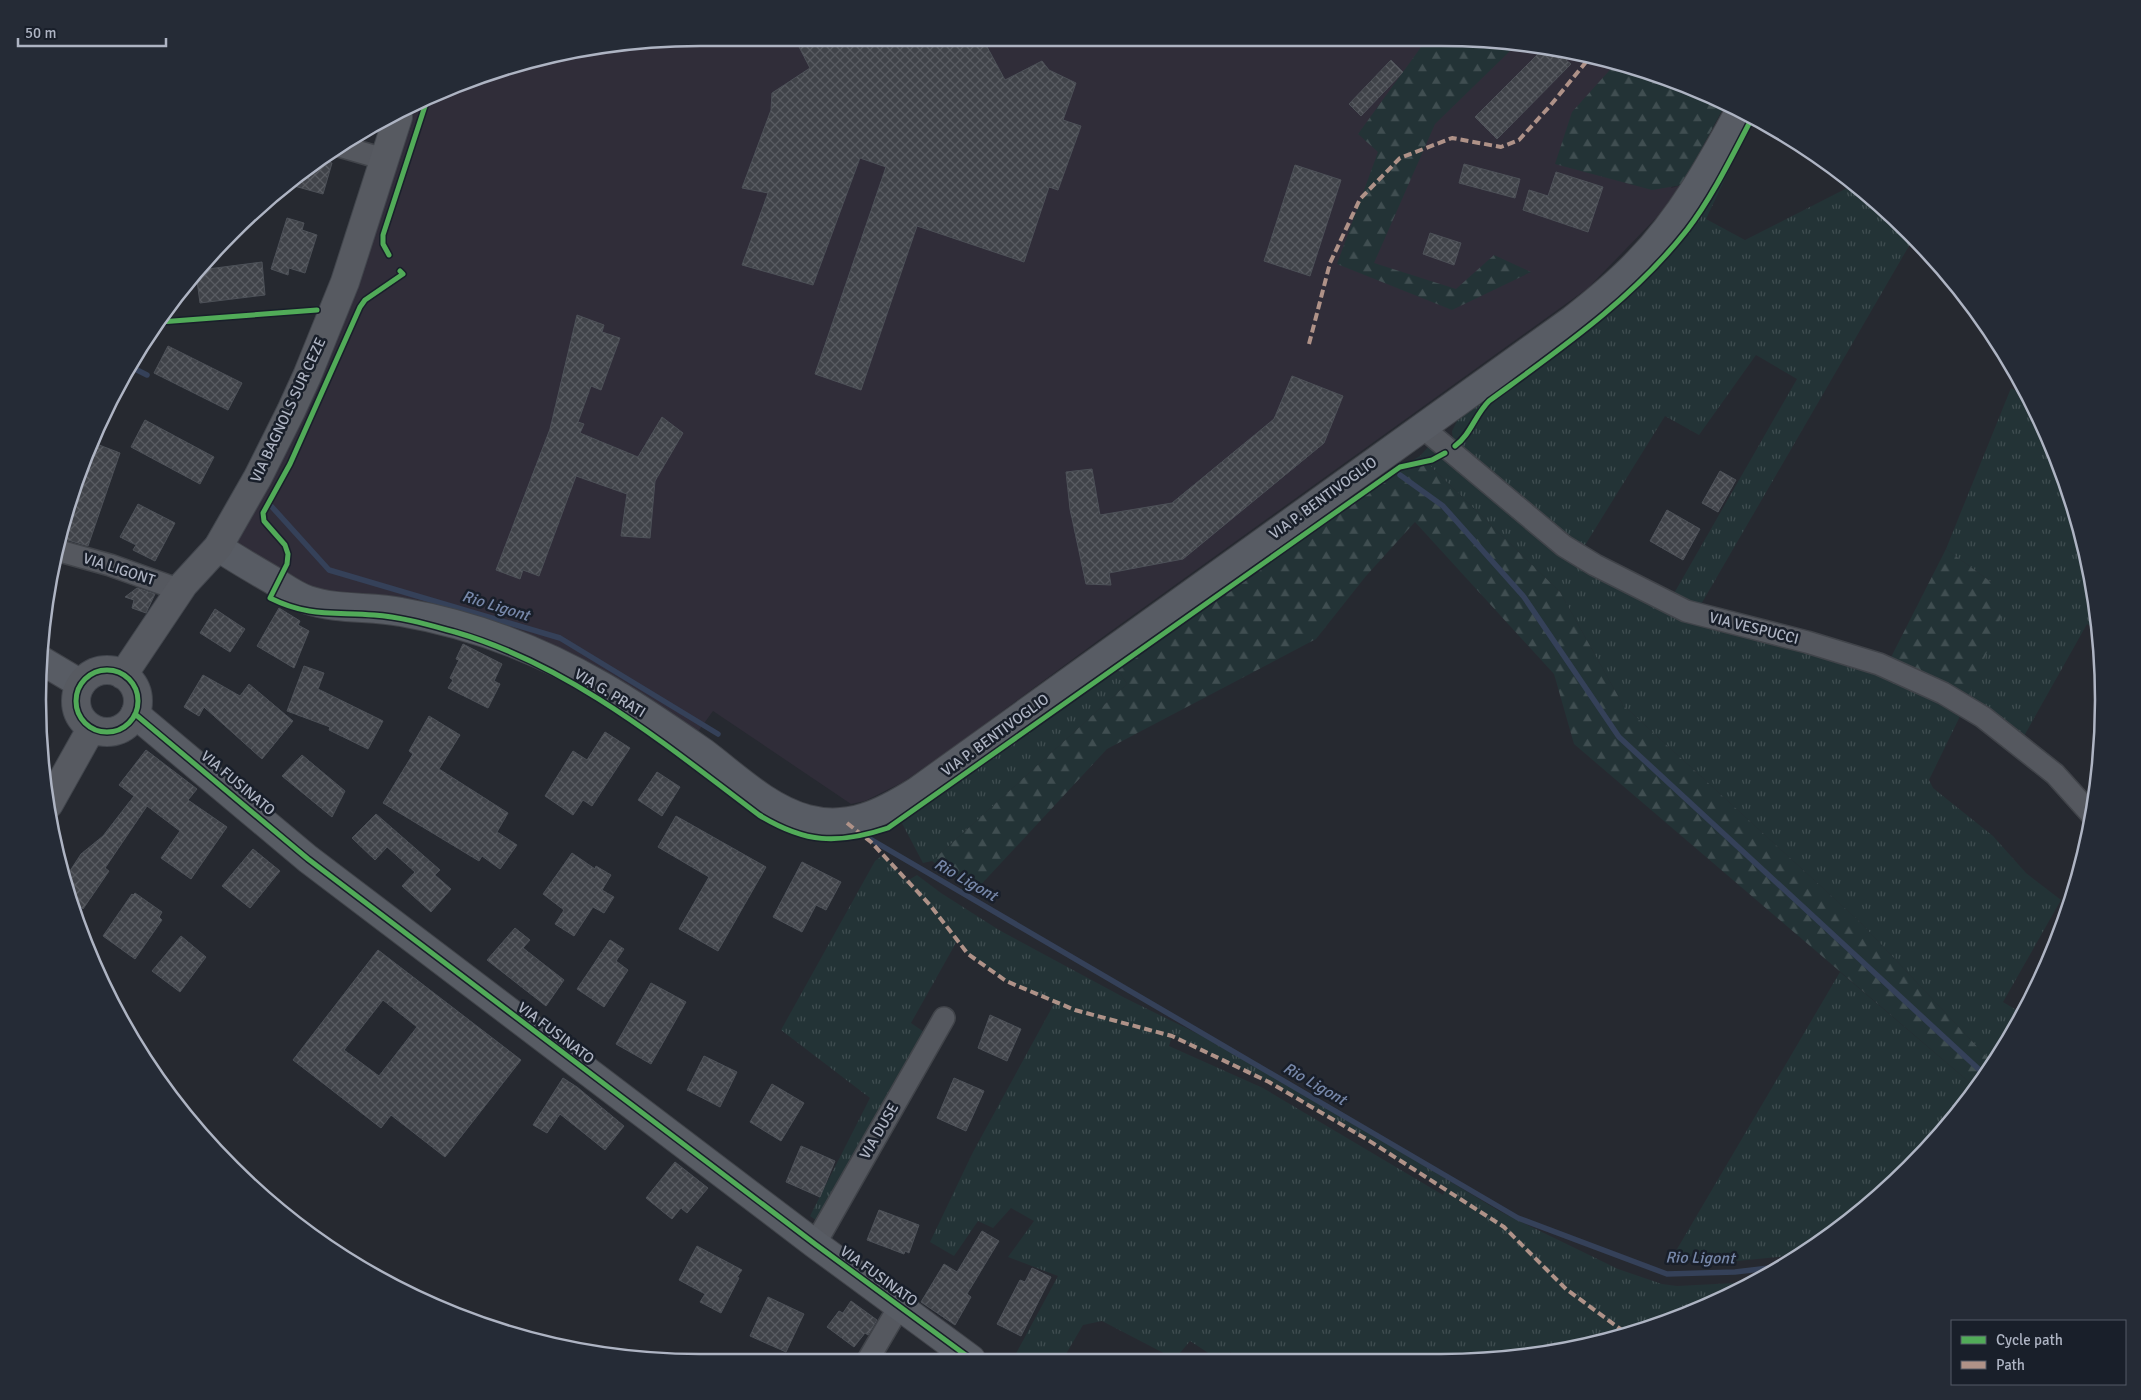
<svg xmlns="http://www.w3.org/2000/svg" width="2141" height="1400" viewBox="0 0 2141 1400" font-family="Signika,sans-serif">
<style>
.medical{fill:#302d39}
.grass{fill:url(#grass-tufts);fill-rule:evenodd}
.forest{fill:url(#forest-firs)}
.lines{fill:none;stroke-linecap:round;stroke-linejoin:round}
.stream{stroke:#354159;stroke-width:5.5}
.building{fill:url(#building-cross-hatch);stroke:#4d5158;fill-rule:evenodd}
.street-casing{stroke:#41444a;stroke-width:24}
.secondary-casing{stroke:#41444a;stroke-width:30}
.primary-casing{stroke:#42464d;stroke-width:30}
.street{stroke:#55585f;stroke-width:21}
.secondary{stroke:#585c64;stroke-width:28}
.primary{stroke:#575a61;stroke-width:28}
.quiet{stroke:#af9288;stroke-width:4;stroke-dasharray:8 4;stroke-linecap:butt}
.cycleway-casing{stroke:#191f2a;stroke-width:8}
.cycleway{stroke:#51ab58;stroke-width:5}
.labels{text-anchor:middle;stroke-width:5;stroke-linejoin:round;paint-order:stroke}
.street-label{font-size:15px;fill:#aeb4c3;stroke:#191f2a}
.water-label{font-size:16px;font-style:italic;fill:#78a;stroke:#191f2a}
.rim{fill:none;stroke:#aeb4c3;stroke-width:2.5}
</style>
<defs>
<pattern id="grass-tufts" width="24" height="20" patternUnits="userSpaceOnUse" patternTransform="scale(1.25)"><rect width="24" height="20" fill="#233336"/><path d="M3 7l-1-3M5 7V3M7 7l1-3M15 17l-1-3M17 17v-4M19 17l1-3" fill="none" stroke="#404e51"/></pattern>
<pattern id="forest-firs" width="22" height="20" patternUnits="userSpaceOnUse" patternTransform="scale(1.25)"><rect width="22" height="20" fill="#233336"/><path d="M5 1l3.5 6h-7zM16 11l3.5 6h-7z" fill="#404e51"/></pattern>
<pattern id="building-cross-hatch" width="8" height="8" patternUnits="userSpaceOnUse" patternTransform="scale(1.25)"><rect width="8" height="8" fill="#404349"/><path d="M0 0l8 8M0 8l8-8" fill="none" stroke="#595c62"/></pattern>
</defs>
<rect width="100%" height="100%" fill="#262930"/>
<path class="medical" d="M613,43H1528L1613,60L1721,101L1705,132L1671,188L1682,185L1657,217L1588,288L1107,634L955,746L903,782L865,801L851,804L713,711L697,733L610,676L293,583L237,544L235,534L399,116L487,73Z"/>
<path class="grass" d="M1734,142L1741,145L1706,219L1745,240L1853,185L1878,202L1913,239L1696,613L1807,642L1965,706L1991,582L1946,549L2011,388L2029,398L2035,407L2081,529L2098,631L2087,624L2019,745L1965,706L1929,780L1933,788L1993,836L2026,873L2061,900L2003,1002L2023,1014L2015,1031L1994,1060L1985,1055L1861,923L1623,705L1560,592L1420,456L1436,438L1453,441L1452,431L1458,419L1485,397L1589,321ZM1756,355L1797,379L1669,602L1582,550L1665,416L1699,435Z
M1112,660L1127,684L932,861L923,863L896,812Z
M883,855L907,881L917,875L941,893L999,930L1125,998L1241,1055L1499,1211L1618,1269L1662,1284L1677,1286L1754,1282L1734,1294L1612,1340L1484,1361L1242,1360L1230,1352V1360H1219L1190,1341L1175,1359L1102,1321L1083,1325L1063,1359H1013L1058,1276L1008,1257L1034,1221L1011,1208L993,1228L978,1221L954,1256L930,1242L973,1152L1055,1002L1006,981L968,954L957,941L911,1023L927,1034L817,1221L810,1216L870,1098L781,1030L875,861ZM1172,1036L1269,1082L1368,1140L1445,1189L1443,1195L1263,1088L1169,1046Z
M1840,972L1975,1087L1939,1137L1844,1226L1797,1255L1727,1262L1670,1261Z"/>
<path class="forest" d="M1424,43H1507L1511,50L1435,124L1374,263L1456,289L1494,255L1531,272L1452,310L1337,264L1378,152L1358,134Z
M1617,62L1726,103L1682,185L1652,190L1555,164L1572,112Z
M1420,456L1560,592L1623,705L1861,923L1985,1055L1994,1060L1975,1087L1574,744L1554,674L1415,522L1366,576L1316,639L1107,749L975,891L932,861L1127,684L1112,660L1256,571L1356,494Z
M1946,549L1991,582L2001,617L1965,706L1886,667Z"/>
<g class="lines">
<path class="stream" d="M133,368L147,375
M1400,475L1443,506L1524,597L1619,737L1984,1074
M272,507L329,570L560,638L718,734
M865,836L1518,1218L1667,1274L1735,1272L1778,1267"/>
</g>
<path class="building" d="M797,43H985L1005,80L1042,61L1049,70L1076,83L1063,120L1081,126L1058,190L1049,187L1024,262L917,226L861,390L815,374L886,167L860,158L813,285L742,265L768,193L742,188L771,110L772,93L810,68Z
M1545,47L1576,53L1566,60L1571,64L1497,139L1475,117Z
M1391,60L1403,72L1361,116L1349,104Z
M319,159L332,163L323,194L287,184Z
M1464,164L1520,179L1515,198L1459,183Z
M1295,165L1341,180L1310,276L1264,261Z
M1556,172L1603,187L1588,232L1523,210L1529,190L1548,196Z
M287,218L304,223L302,230L317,235L305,273L289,268L288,275L271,269Z
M1430,233L1461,243L1454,265L1423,254Z
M262,262L265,295L200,303L196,273L200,270Z
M577,315L604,325L602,332L620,338L601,390L591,386L578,422L584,424L580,433L638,457L662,417L683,433L655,481L650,538L621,536L627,494L576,476L539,576L523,570L520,579L496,570L550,429Z
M168,346L242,383L228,410L154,373Z
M1292,376L1343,396L1324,443L1183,559L1109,573L1111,585L1086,584L1070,509L1066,472L1092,469L1100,515L1172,503L1274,419Z
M145,420L214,457L200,484L131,447Z
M94,443L120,453L88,546L61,538Z
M1720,471L1736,480L1718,512L1702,503Z
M138,504L175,523L155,561L133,550L136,545L120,537Z
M1667,510L1700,529L1683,560L1650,541Z
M137,588L155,594L146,613L132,608L134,600L125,597Z
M279,608L300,621L298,625L309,631L294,668L257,646Z
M215,609L245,629L230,652L200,633Z
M463,644L502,664L494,681L500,684L488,708L448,688L453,680L450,678L459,660L456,659Z
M304,666L324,673L318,689L383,721L368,749L329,730L330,727L287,711Z
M203,675L240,696L249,684L293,721L262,759L204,707L199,716L184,707Z
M429,716L460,735L439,769L508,813L497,832L517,845L500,869L482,856L479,861L383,803L413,754L409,751Z
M605,732L630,748L592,806L583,800L573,815L545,796L573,751L587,760Z
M146,750L197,789L188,800L227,827L191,879L161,858L180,831L147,806L105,868L109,871L83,909L70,896L64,880L81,854L103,836L134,796L119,785Z
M302,755L345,791L332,817L282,776Z
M657,772L680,787L662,816L638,800Z
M376,814L440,870L435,875L451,889L431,912L402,886L415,872L387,847L375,860L352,838Z
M676,816L766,867L718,951L679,929L709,877L658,847Z
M253,849L280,871L250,908L222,886Z
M572,853L595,869L596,866L611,875L602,890L614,897L604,913L593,907L574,936L555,924L564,910L543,894Z
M802,862L841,882L826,910L816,905L802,932L773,917Z
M135,893L162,912L159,917L162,920L135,959L103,936L132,894L133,895Z
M515,928L530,940L523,948L564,980L546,1006L487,960Z
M181,936L206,957L180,992L152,971Z
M610,940L624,949L616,961L628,970L604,1007L577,989Z
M378,950L521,1060L445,1157L391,1115L381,1128L293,1060ZM383,1000L417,1027L379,1076L344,1050Z
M651,983L686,1002L651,1064L616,1044Z
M990,1015L1021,1029L1007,1061L978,1048Z
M704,1056L737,1072L720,1107L687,1090Z
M563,1078L577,1087L624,1126L605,1150L560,1114L547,1133L533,1125Z
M954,1078L984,1091L966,1131L937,1118Z
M772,1084L804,1103L781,1141L750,1122Z
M801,1146L835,1161L820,1197L786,1182Z
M675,1162L708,1188L687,1213L681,1208L672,1219L646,1198Z
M879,1210L919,1225L909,1253L905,1251L904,1254L867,1240Z
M982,1231L999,1241L967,1294L971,1297L955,1325L921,1302L944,1264L957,1272Z
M697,1246L742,1270L737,1277L739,1278L721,1313L700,1302L705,1294L679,1280Z
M1032,1268L1051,1277L1021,1336L997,1324L1020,1280L1025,1282Z
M768,1297L804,1314L786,1352L750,1336Z
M851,1301L877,1320L868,1335L865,1333L854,1347L827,1327L839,1311L843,1313Z"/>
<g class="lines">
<g class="street-casing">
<path id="street" d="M339,146L384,159
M1422,427L1564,546L1595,565L1686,611L1807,642L1879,664L1943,693L1983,717L2055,774L2091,814
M56,550L110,565L180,590
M815,1244L944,1018
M869,1358L899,1307"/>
</g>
<g class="secondary-casing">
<path id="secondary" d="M218,547C236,559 255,570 274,581C285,588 296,596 308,600C338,610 371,606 401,612C471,624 540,650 602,686C637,706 670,729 703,752C735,776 767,808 807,819C849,830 882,813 917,791L1572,320C1595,302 1618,283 1638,262C1681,218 1711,164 1740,110
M39,659L81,684
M135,714L308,859L815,1244L971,1359"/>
</g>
<g class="primary-casing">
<path id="primary" d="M76 701a31 31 0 1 1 62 0a31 31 0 1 1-62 0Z
M123,675L184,584L218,547L258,477L291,411L307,376L345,282L398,117
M49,804L91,729"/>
</g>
<use href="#street" class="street"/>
<use href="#secondary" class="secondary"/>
<use href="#primary" class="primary"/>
<path class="quiet" d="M1309,344L1330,263L1360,199L1400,158L1452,138L1501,147L1519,140L1550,106L1591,56
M847,823L871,842L930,905L968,954L1006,981L1075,1010L1172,1036L1269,1082L1368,1140L1504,1227L1566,1289L1627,1334"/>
<g class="cycleway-casing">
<path id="cycleway" d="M389,255L383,244V235L426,103
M400,271L403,274L365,300L360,307L290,464L263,513L264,521L285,545L288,554L287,564L270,598C308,617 333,612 374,615C402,617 429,625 455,632C570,665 666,745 759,815C805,843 837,845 888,828L1400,467L1432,460L1445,453
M160,322L317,310
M1455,446C1471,434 1475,415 1489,401C1560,349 1632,300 1687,230C1713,196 1732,156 1752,118
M76 701a31 31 0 1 1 62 0a31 31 0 1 1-62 0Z
M135,714L308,859L815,1244L971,1359"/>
</g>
<use href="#cycleway" class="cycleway"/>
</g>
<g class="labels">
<g class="street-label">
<text transform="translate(288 410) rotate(-65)" y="5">VIA BAGNOLS SUR CEZE</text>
<text transform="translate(1323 498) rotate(-36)" y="5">VIA P. BENTIVOGLIO</text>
<text transform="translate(119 569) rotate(18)" y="5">VIA LIGONT</text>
<text transform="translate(1754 628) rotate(14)" y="5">VIA VESPUCCI</text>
<text transform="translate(610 693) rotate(31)" y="5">VIA G. PRATI</text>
<text transform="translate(995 735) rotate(-36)" y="5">VIA P. BENTIVOGLIO</text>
<text transform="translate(238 783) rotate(40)" y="5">VIA FUSINATO</text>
<text transform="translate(556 1033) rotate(37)" y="5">VIA FUSINATO</text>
<text transform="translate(879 1131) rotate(-60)" y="5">VIA DUSE</text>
<text transform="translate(879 1276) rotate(36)" y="5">VIA FUSINATO</text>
</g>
<g class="water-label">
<text transform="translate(496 605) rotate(17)" y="6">Rio Ligont</text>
<text transform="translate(966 879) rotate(30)" y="6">Rio Ligont</text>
<text transform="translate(1315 1083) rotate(30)" y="6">Rio Ligont</text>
<text transform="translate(1700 1257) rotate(1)" y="6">Rio Ligont</text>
</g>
</g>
<path d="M0 0H2141V1400H0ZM700 46H1441A654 654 0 0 1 2095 700V700A654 654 0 0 1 1441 1354H700A654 654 0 0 1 46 700V700A654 654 0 0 1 700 46Z" fill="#252b36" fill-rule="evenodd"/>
<path class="rim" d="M700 46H1441A654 654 0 0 1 2095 700V700A654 654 0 0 1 1441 1354H700A654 654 0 0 1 46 700V700A654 654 0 0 1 700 46Z"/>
<rect x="1951" y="1320" width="175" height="65" fill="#191f2a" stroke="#555b67"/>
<rect x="1961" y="1336" width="25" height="8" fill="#51ab58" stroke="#555b67"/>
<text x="1996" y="1345" font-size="15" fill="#aeb4c3">Cycle path</text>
<rect x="1961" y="1361" width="25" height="8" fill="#af9288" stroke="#555b67"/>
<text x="1996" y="1370" font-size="15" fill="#aeb4c3">Path</text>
<path d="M18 38v8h148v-8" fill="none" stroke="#aeb4c3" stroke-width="2.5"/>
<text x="25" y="38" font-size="15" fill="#aeb4c3" stroke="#191f2a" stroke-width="4" paint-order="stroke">50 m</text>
</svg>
